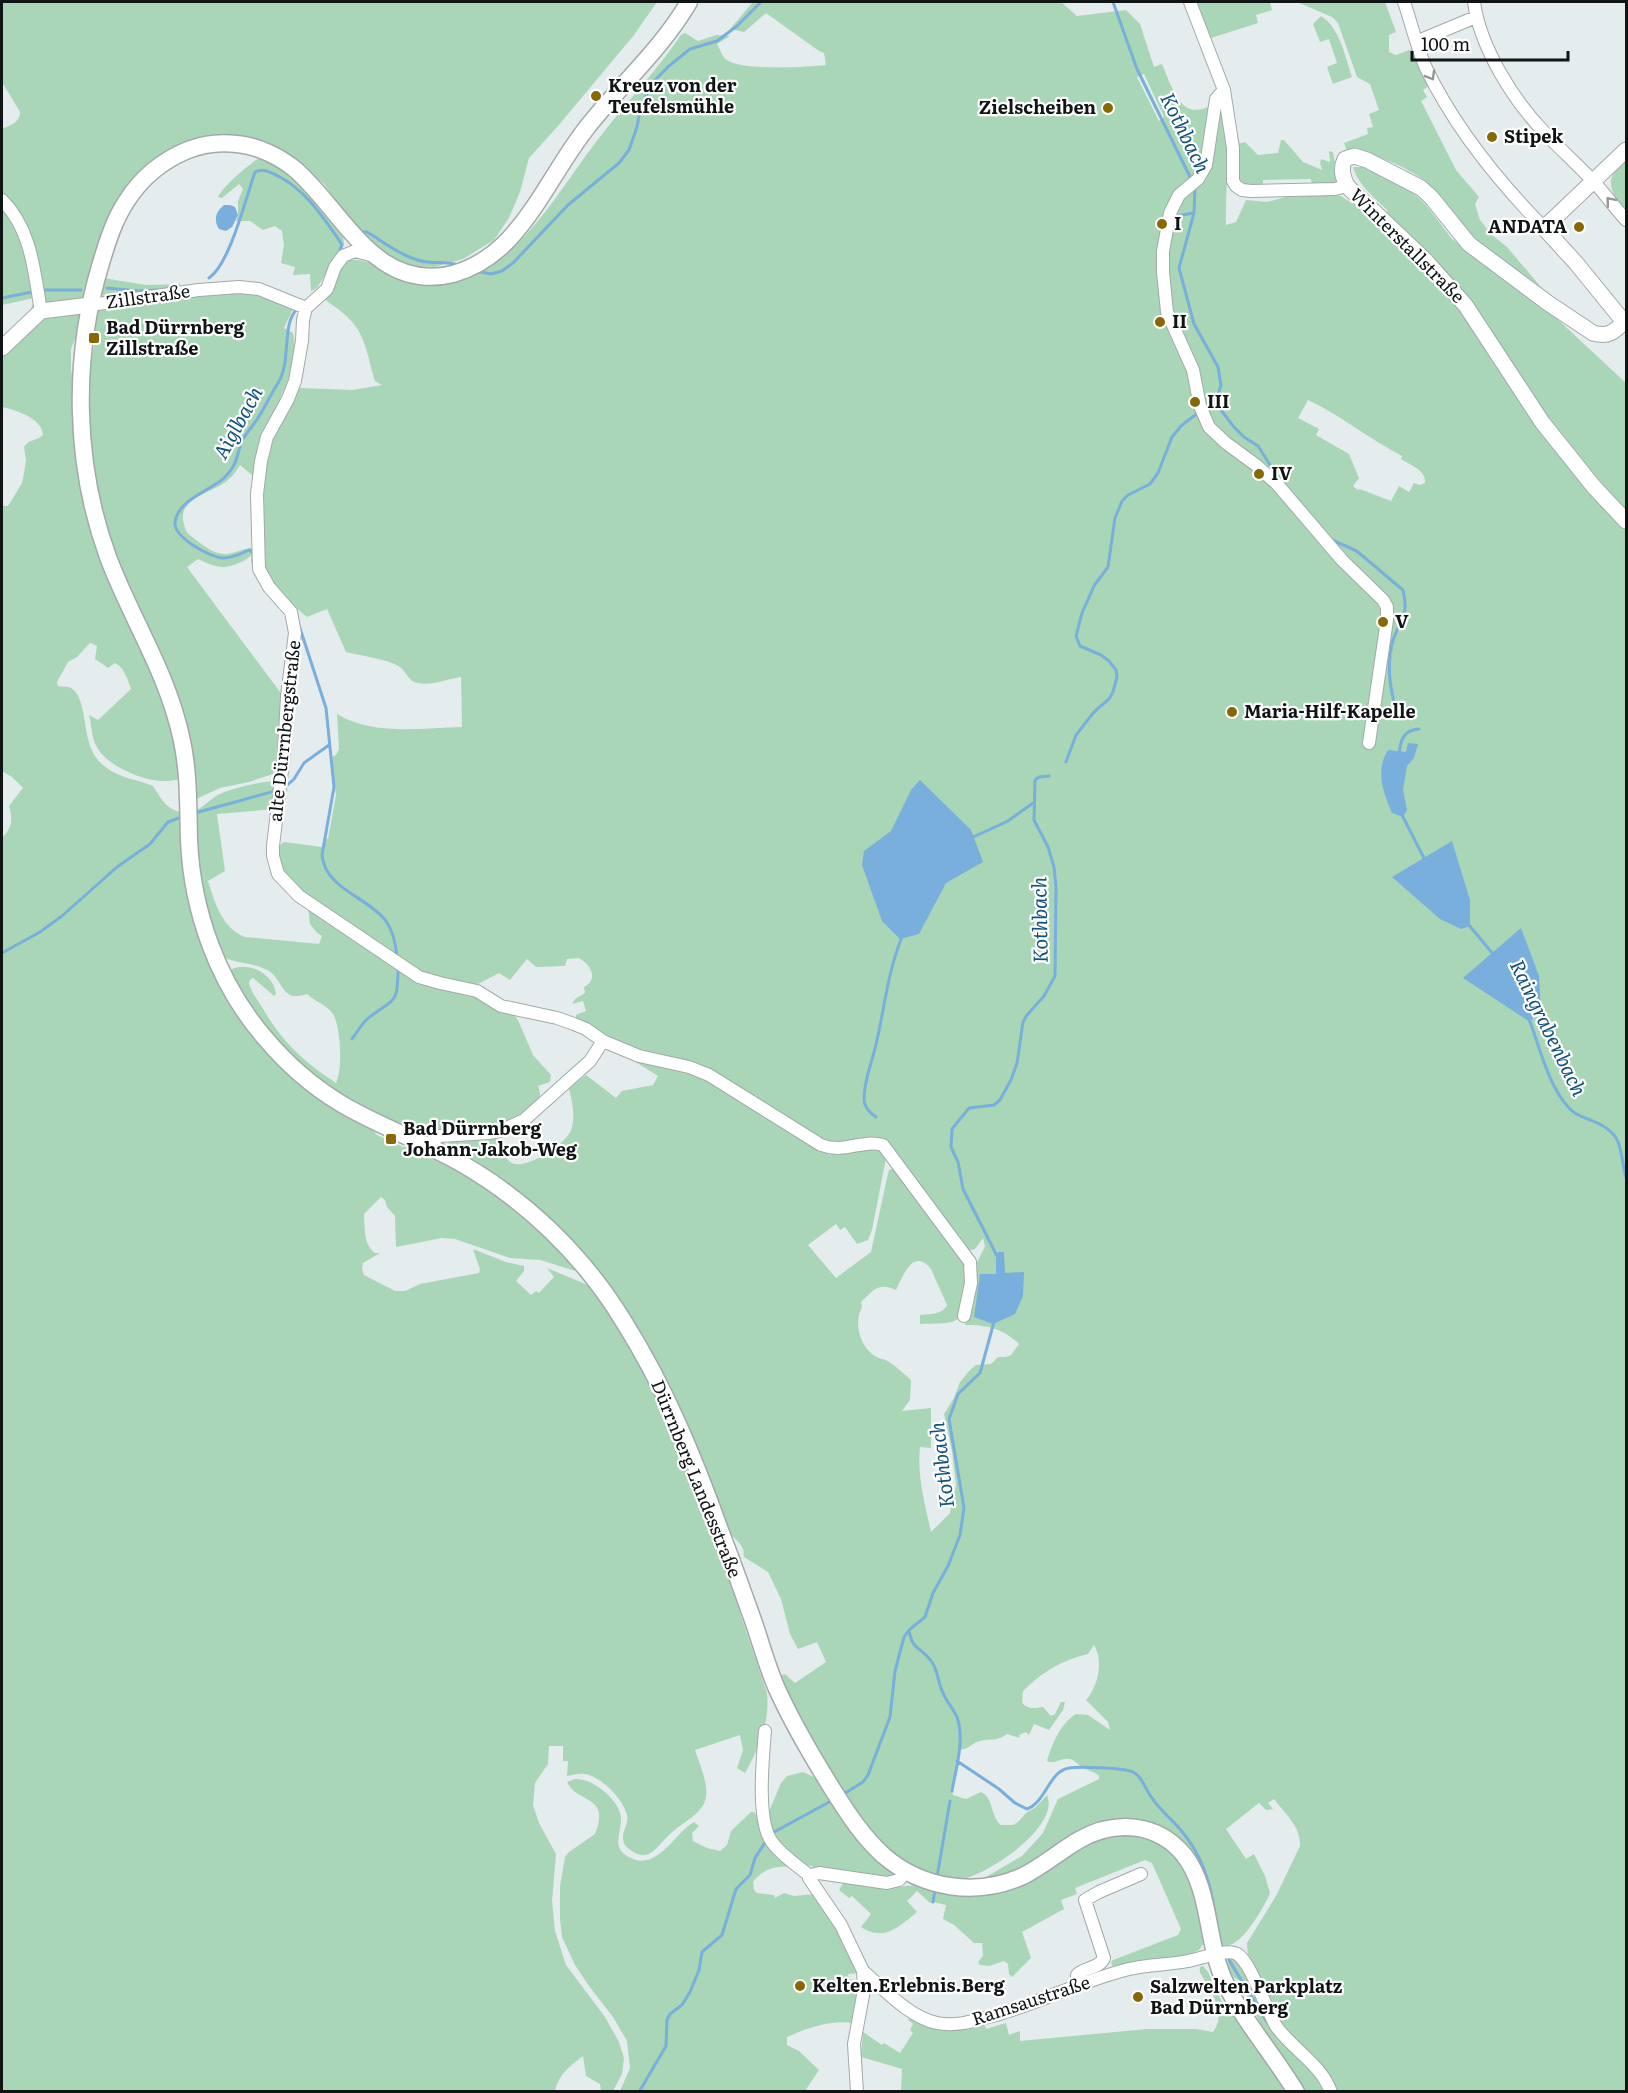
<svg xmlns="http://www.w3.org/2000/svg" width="1628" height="2093" viewBox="0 0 1628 2093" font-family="Literata,serif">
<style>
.green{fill:#a9d6b7;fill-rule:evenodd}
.water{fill:#78afdc}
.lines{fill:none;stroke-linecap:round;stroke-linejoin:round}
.stream{stroke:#78afdc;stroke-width:3}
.minor-casing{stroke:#a2a9a9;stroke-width:14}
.tertiary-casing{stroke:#a2a9a9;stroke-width:17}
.secondary-casing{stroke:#a2a9a9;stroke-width:19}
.minor{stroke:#fff;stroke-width:12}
.tertiary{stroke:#fff;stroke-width:15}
.secondary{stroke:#fff;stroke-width:16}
.oneway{stroke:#949595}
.poi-dot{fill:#876803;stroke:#fff;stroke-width:2}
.labels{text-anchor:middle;stroke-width:4.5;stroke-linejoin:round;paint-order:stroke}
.poi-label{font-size:18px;font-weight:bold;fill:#111414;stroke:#fff;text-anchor:start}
.street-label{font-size:18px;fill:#111414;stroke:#fff}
.water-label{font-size:20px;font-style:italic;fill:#12517c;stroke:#fff}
</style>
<rect width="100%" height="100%" fill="#e5eced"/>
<path class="green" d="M2,2H657L634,35L558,126L529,158L520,192L509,218L494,240L463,259L434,267L410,266L388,255L357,228L323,183L282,153L252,140L217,137L199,140L163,154L147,166L120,198L108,219L84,297L80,326L71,349V370L75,389L78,452L95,539L114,587L158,677L177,739L181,778C159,789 108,769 97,747C91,738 92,725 89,715L98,720L131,689C128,680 124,667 115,663L108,668L95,659L97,646L90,643L77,657L68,662L57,682L58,686C62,687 67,686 71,688C90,699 79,745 102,764C117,778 136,779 153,786C161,798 165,808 180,812L191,903L202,944L224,989L246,1026L271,1055L308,1089L366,1123L377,1135L403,1147H418L432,1153L482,1181L538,1225L579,1268L576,1271L540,1260L510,1258L455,1239L442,1238L396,1247L395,1216L387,1207L385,1200L381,1197L364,1214C365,1227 363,1244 375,1253H380L363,1263L362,1269L364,1275L395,1291H405L420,1284L479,1273L480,1269L473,1249L506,1262L524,1266V1271L516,1281L531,1295L536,1291L539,1293L554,1277L547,1268L590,1286L601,1298L653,1389L685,1457L706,1512L767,1693C770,1723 759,1748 745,1773L737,1768L743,1750L740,1735L695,1750C700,1766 713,1792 702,1807C693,1819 680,1824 670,1834C657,1846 649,1865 629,1849C625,1846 623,1843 623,1837C623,1830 629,1823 627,1815C623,1799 602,1777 585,1774C579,1773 573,1775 567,1776L568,1761H563V1746H549L548,1764L535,1783L533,1805L539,1823L556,1854L552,1901L555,1931L566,1965L605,2017L619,2042L624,2058L622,2074L613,2091H601L600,2084L586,2076L583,2056C570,2066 558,2075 555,2091H2V838C12,828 13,820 9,806L23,788L12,777L2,771V506H8L22,483L24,473L26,460L24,447C29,439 37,441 43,435C42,418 16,410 2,407V344C18,330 30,320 34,298L2,305V205C26,231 28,263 34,296L42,292C35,257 29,221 2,195V129C10,125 20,123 20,112L2,82Z
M753,2H1061L1077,16L1126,10L1140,24L1154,67L1162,64C1167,76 1177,105 1190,109C1196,111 1203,109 1209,107L1219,90C1222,102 1226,114 1227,126C1230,159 1225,192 1226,225L1236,222L1246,200L1267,202L1303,192L1341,196L1373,217L1382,216L1388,211C1375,198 1358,185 1353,167H1366L1406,186L1426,205L1452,239L1539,302L1626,383V2091H1335L1323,2069L1297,2047L1274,2017L1248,1958L1247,1943L1276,1896L1300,1846C1301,1826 1285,1814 1274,1799L1268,1803L1273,1809L1266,1810L1259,1803L1226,1829L1246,1859L1254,1854L1265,1876L1270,1893C1264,1907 1235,1962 1216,1941C1208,1892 1206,1838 1150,1823C1090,1806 1053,1863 1001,1878C993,1880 986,1883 979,1881L1022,1856L1043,1833L1058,1799L1099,1779V1776C1094,1771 1088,1771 1082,1767C1078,1765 1075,1760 1070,1759C1061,1757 1055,1765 1047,1761C1052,1744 1060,1724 1076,1714L1088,1715L1110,1730L1108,1722L1086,1700C1098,1686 1104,1662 1094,1645L1088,1654C1062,1660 1042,1672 1023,1691L1022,1703C1029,1710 1034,1708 1043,1707L1051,1716L1055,1714L1061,1702H1065L1063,1710L1049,1730L1034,1724L1029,1735L1026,1732L1019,1735L1020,1738L1007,1734C994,1743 991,1737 977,1742C970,1745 966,1751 959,1749L952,1791L953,1795L966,1799L981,1792C994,1798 990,1816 1001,1825H1013L1018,1822L1026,1813L1036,1807L1047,1795C1061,1827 985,1877 958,1880C942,1882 923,1874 910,1867C874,1847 848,1798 827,1764C809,1736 791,1707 778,1676L785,1674L795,1683L826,1662L817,1642L798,1649L790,1634L781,1599L768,1572L744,1557C743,1554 744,1551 743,1549C740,1541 729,1535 726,1528C721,1520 718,1511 715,1503C674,1393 623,1280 530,1205C505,1185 478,1168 451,1152L447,1145L452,1139L494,1136C504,1142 501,1157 512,1163C527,1170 566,1144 571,1130C576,1116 572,1102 569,1088L586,1075L616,1098L622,1091L653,1085L658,1076L618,1051L642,1060L689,1071L706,1077L830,1155L837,1151L841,1145L831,1144L819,1139L730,1083L701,1068L653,1057L619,1045L576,1021V1015L586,1011L583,1001L572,1004L575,999L585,993L584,987C599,979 591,965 579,958L567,959L565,966L536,967L527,959L510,980L499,973L478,984L476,994L513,1014L518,1020L533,1055L551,1075L550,1082L538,1086C544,1103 536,1104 524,1114C507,1128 485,1130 464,1131C448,1131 430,1133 414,1131C402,1129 391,1122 380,1117C328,1093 284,1059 252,1012C244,1000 232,987 230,972L232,969C250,961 274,975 276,994L274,996L253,978L250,980L249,983C251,992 257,999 262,1007C282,1042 303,1061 336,1083C343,1069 341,1028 333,1014C326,1004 315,1002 307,994C281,1003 284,981 269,971C256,962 230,964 221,955C215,948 213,937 211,929C199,890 197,851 197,810C204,806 210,800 216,796C228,789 263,781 276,781V809L217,814L225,871L208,881C215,903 222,928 245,937L319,944L322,936L317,933L310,924L307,899L280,872L278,847L284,842L322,847L324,837L328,839L336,795L331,757L336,755L339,749L337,714C373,736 422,728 462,727L461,677C447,679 432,686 418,683C409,682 407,673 401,668C393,660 358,655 346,652L327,609L307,617C290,602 271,588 262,566V477L252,475L240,465C235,473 230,480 221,485C207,493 176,502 184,524C185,529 186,532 191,536C202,544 216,558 232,553C240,551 245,548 254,548C254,559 233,567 222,567C213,566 206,563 198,559L187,567L283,696V740L276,773L249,782L220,788L196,799C191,763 188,726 175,692C158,643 128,599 111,550C94,501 85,446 86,393C87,375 93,357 95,339C96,330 94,320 96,312L107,308L195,293L250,290L277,298L294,307L284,328L293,333C298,350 289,383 280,398L289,406L300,388L353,390L382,385L375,381C369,362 366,338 353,323C345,313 333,306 323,298C332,286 337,273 346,261C361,257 370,264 384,269C404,277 429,284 451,280C518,269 558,191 596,142C623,106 655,73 681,35L685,33L698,41L716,35L730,36L717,44C720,49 722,57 727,60C741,71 807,67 826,65L824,53L819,51L766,13L744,32L730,29ZM1144,74L1164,117L1159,121L1137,77ZM1308,400C1342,416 1369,439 1402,456L1401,459C1412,466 1426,470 1425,483L1419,485L1414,483L1409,492L1399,486L1391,501L1360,489L1358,490L1353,486L1359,478L1349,454L1316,435L1319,429L1298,418ZM888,1148L962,1247L968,1251L975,1249L983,1238L985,1246L976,1265L973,1288L965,1325C988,1325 1002,1328 1019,1344L1011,1355L1006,1357H998L991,1364L976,1365L970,1370L960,1382L954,1398L944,1414L952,1451L956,1485L950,1513L931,1532C925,1504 917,1477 920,1447L931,1448V1408L902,1411L910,1400L911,1380C904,1374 897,1367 889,1362C884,1358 877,1359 872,1354C859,1343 854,1322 862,1307L861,1302C874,1290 878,1282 896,1290C903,1276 913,1247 931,1269L947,1305C942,1315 929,1314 920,1315V1324C931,1323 949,1325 958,1319C971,1308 970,1272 964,1259L896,1168L889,1170L887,1178L871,1252L836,1278L808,1245L836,1224L840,1230L845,1227L857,1244L868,1240L872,1230Z
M1196,2H1270L1272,10L1256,15L1258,23L1211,38Z
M1297,2H1385L1396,32L1389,35V52L1396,55L1415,48L1429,83V86L1423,90L1427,97L1421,101L1456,170L1479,197L1475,204L1480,220L1492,235L1507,247L1546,293C1520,273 1490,254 1467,231C1454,218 1445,201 1433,188C1414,169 1372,152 1346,149L1344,143L1368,134L1367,128L1373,127L1369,114L1379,110L1370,84L1357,77L1338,23L1332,17Z
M1321,16C1340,28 1345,56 1352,77L1333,84L1327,67L1337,63L1329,39L1320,42L1313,24Z
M1281,140H1284L1303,162L1322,170L1320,163L1321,159L1330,162L1329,151L1333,152L1338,180L1335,185L1312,186L1311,179L1263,180V188L1242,185L1239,179L1237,144L1245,142L1258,155L1278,153Z
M262,157L291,173L343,236L344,244L317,288L311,291L310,274L293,275L295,267L281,263L284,245L282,231L275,226L263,230L250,221H236L238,215V201L243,189L239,184L222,198L218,197C220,189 254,159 262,157Z
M1626,157V211C1607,190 1605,177 1626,157Z
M103,278L146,285L180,284V289L109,298L102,295L100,291Z
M803,1772L816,1778L895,1873L894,1887L918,1885L963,1895L1061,1857L1113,1832L1141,1835L1163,1845L1182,1862L1197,1901L1203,1944L1199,1950L1186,1956L1113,1967L1111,1962L1113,1960L1178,1935L1181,1929L1152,1863L1145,1860L1075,1888L1077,1894L1061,1900L1064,1909L1022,1932L1031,1958L1012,1977L1009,1974L1008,1964L1004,1961L989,1966L980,1965L978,1962L983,1956L982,1943H974L954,1925L943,1919L946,1905L933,1902L930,1903L917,1891L907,1901L917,1912C899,1927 884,1942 861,1927L871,1914L852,1896L849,1898L839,1890L844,1882L817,1868L801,1863L771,1835L768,1814L781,1783L787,1776Z
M575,1779C593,1778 620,1800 621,1818C622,1832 611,1846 627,1856C657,1874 672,1835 694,1822L699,1826L692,1833L693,1841L707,1848L720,1851L727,1845L731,1831L751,1812H754L792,1867C775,1866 764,1868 753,1882L754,1890L757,1893L774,1895L775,1898L784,1893L794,1896L814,1894L823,1904L860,1973L848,1974L849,1979L858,1981C860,1995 855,2008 853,2023C829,2020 808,2028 787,2037V2045L799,2051L819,2070L805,2091H620L630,2068L627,2041L613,2017L589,1986L575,1965L562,1937L560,1919V1886L565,1857L569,1852L595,1834C611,1794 577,1804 567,1782Z
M1234,1958L1241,1965L1274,2027L1312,2067L1328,2091H1302L1263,2030L1240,1981L1231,1976L1227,1966L1228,1960Z
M1203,1966L1208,1972L1222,2002L1244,2025L1271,2066L1284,2091H901L902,2069L861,2057L863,2032L882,2045L884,2043L900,2053L913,2033L910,2030L913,2024L908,2020L911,2016L984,2022L986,2029L1006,2023L1009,2035L1020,2031V2041L1147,2029H1196L1213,2032C1226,2015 1214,1996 1204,1979C1201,1974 1199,1973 1200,1967Z"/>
<path class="water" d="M224,205H230L235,207L238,215L232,227L226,231L219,229C213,219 216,212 224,205Z
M1408,743L1418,744L1414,758L1407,766L1403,790L1407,810L1403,817L1392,813C1383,792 1375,771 1388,750L1406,752Z
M920,780L971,830L983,862L946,883L919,934L900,939L882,921L862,865L864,851L891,831L911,790Z
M1452,841L1470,900V926L1461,929L1440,919L1392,877Z
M1521,928L1539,976L1541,1008L1530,1022L1463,978Z
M998,1252H1004L1005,1273L1024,1272L1023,1296L1015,1314L993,1324L974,1317L980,1274H996V1258Z"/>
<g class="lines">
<path class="stream" d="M1113,2L1137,69L1192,181
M1195,187L1194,213L1179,268L1194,324L1218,367L1221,385L1218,395L1204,408
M1176,216L1194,213
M362,232H367C384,242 401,256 421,261C433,264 446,261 458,265
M476,271L491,274L502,271L513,263L568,205L619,163L629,150L637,127L641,105L655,80L669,66L690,49L717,41L737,26L761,2
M209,278C230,264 246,197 255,172C264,168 270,172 278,176C305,190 320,213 337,237L342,245L338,255
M107,288L139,291L156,290
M44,290H81
M2,298L32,292
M1214,401L1234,427L1244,437L1258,446L1279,479
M1330,538C1339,545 1350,546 1359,553C1374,565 1388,578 1403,590C1410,617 1398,621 1392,644C1386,668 1391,691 1397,715
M253,562V553L249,550C240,554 233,558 223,558C209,557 173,537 175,522C179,498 211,491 225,477C238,464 236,456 242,441C246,433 253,426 258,418C265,407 271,394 278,383C292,360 281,325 297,309
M297,619L326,708L334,787L322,855C325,889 368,897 386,921C393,931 396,946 397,957
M1399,755C1400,741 1403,730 1419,729
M1066,762L1076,735L1094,712L1109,699L1113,692L1117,677L1116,670L1109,661L1101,655L1080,646L1076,636L1082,613L1094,586L1108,567L1115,518L1122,501L1128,495L1150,484L1158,473L1172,437L1181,426L1199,412
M284,788L294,779L304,763L329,745
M195,813L275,791
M1402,815L1425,860
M971,838L1008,821L1033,803
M1469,925L1493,954
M2,953L40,932L62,916L117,867L150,844L168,822L182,817
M1529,1019C1540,1048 1548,1085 1569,1108C1576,1116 1584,1117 1593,1121C1626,1135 1618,1149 1626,1177
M352,1039C358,1031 363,1021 371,1016C395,998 398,1003 398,969
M876,1117C870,1113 864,1108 864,1099C864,1079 873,1060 877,1040C885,1005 888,971 902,937
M997,1256L963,1189L958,1162L951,1147L952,1129L969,1108L994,1105L1000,1100L1011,1080L1017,1063L1023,1022L1027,1015L1044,996L1055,976L1056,887L1054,867L1048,847L1034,820L1035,780L1039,777L1049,776
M909,1630C912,1651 922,1647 932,1662C938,1671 938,1683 943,1693C946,1701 953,1708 957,1717C965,1740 956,1768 952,1791
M957,1761L999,1789L1015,1803L1027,1809C1046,1802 1049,1771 1069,1768C1079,1766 1124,1768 1133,1772C1143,1777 1146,1791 1152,1798C1160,1810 1171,1819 1180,1829C1202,1855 1210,1881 1215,1914
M842,1795L863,1782L868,1775L890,1717L895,1671L904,1637L909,1630L925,1617L933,1593L948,1566L960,1535L964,1508L949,1419L958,1394L980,1373L994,1322
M774,1832L833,1800
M937,1877L950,1801
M933,1902L935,1890
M1229,1960L1267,2022
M639,2092L666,2046L667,2020L670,2014L682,2005L690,1992L699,1970L702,1952L722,1935L736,1889L750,1875L755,1858L766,1841"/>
<g class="minor-casing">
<path id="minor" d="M1190,2L1224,90L1233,148V181L1236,186L1242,190L1251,191L1335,189L1347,186
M1404,2C1411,22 1417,48 1426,68C1455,128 1498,181 1544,228
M1474,2C1480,47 1513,100 1545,133C1561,150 1578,165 1594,182C1605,194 1615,208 1626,220
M1418,41L1476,17
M1224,90L1216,99L1206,165L1198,179L1179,195L1170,213L1163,251V272L1167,312L1193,370L1200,406L1209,427L1226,443L1256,465L1277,484L1342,560L1383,600L1387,607V620L1369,743
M2,200C32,230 34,272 41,311
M374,256L355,251L343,256L335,267L327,289L306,308L303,320L302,341L295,381L288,399L267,437L261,461L257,494L259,569L269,587L291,612L295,633L287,696L284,754L273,846V856L278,874L299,896L419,977L440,983L477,991L501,1006L557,1018L574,1024L586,1029L603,1041L639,1056L689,1067L709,1075L821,1145C845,1154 861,1139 883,1145L970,1262L971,1283L964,1316
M90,305L199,290L239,287L259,289L306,308
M429,1146L433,1140L440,1136L489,1133L500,1131L524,1120L590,1061L603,1041
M765,1731C763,1756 756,1821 772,1842C781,1855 798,1866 810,1876
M863,1971C885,1990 909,2017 937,2023C957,2027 977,2020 996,2015C1041,2002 1084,1980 1129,1969C1149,1964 1169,1965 1188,1961C1200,1959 1227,1948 1237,1954C1251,1962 1266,2010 1276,2026C1293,2050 1321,2064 1331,2092
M1078,1986L1077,1975C1085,1967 1099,1969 1104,1958L1085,1900L1099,1892L1141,1874
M857,2092L854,2044L864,1990L863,1971L841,1925L809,1878L811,1875L819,1873L887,1883L899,1880L906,1872"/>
</g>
<g class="tertiary-casing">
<path id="tertiary" d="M1626,150L1544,228L1576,263L1624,322C1613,333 1608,337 1593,333L1548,303L1469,244L1431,197L1421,188L1367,160L1354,156L1345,159C1340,169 1343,177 1347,186L1425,260L1466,306L1542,422L1594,487L1626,521
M2,348L41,311L90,305"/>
</g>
<g class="secondary-casing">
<path id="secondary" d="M689,2C661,50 619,86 585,130C558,165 539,207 509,239C494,255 474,268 453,274C376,293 344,213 297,171C281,157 258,146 237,144C221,142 203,144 188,150C161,161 141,178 126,202C114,220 107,243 101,263C72,358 74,464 108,557C132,621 168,673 182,741C189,774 188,807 189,840C192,911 218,984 265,1038C286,1063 312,1086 340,1103C378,1126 420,1140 459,1162C526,1200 584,1256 624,1322C665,1387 695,1460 721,1533C733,1564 744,1595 755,1626C762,1647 768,1669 777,1689C793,1724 813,1758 833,1790C848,1814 863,1837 884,1856C923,1889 977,1897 1023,1876C1043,1866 1060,1851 1079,1840C1114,1820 1157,1822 1184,1855C1211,1890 1206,1941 1224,1980C1241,2018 1274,2055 1296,2092"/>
</g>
<use href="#minor" class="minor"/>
<use href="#tertiary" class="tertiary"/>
<use href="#secondary" class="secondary"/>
</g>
<defs><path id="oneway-chevron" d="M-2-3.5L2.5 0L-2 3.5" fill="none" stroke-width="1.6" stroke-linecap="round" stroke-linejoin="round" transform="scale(1.5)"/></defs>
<g class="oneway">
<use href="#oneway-chevron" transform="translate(1431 76) rotate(60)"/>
<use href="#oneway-chevron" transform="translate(1610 201) rotate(-130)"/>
</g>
<g class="poi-dot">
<circle cx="596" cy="96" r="6"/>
<circle cx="1108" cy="108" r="6"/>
<circle cx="1492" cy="137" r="6"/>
<circle cx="1162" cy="224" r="6"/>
<circle cx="1579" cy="227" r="6"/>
<circle cx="1160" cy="322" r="6"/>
<rect x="88" y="332" width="12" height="12" rx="3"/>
<circle cx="1195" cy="402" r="6"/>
<circle cx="1259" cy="474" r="6"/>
<circle cx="1383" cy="622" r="6"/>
<circle cx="1232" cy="712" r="6"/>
<rect x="385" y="1133" width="12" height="12" rx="3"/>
<circle cx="800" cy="1986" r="6"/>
<circle cx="1138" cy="1997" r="6"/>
</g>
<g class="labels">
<g class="poi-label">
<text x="608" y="92">Kreuz von der<tspan x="608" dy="21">Teufelsmühle</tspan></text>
<text x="1096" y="114" text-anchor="end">Zielscheiben</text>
<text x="1504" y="143">Stipek</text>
<text x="1174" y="230">I</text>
<text x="1567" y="233" text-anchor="end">ANDATA</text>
<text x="1172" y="328">II</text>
<text x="106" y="334">Bad Dürrnberg<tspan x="106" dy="21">Zillstraße</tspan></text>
<text x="1207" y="408">III</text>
<text x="1271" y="480">IV</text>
<text x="1395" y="628">V</text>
<text x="1244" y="718">Maria-Hilf-Kapelle</text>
<text x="403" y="1135">Bad Dürrnberg<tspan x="403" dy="21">Johann-Jakob-Weg</tspan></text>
<text x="812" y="1992">Kelten.Erlebnis.Berg</text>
<text x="1150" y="1993">Salzwelten Parkplatz<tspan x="1150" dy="21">Bad Dürrnberg</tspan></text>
</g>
<g class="street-label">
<text transform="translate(1407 246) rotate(45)" y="6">Winterstallstraße</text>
<text transform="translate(148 297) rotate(-8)" y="6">Zillstraße</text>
<text transform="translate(285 731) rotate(-84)" y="6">alte Dürrnbergstraße</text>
<text transform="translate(696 1479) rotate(68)" y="6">Dürrnberg Landesstraße</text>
<text transform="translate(1031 2001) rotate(-18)" y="6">Ramsaustraße</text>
</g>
<g class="water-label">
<text transform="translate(1185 133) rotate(64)" y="7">Kothbach</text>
<text transform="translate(238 423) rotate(-61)" y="7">Aiglbach</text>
<text transform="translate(1040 920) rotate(-91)" y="7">Kothbach</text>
<text transform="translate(1548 1028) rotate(64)" y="7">Raingrabenbach</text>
<text transform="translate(942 1465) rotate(-97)" y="7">Kothbach</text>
</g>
</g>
<rect width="1628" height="2093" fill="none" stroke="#111414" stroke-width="6"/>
<path d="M1412 51v9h156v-9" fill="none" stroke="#111414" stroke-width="3"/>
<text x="1421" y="51" font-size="18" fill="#111414" stroke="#ffffff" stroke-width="4.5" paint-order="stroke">100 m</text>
</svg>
